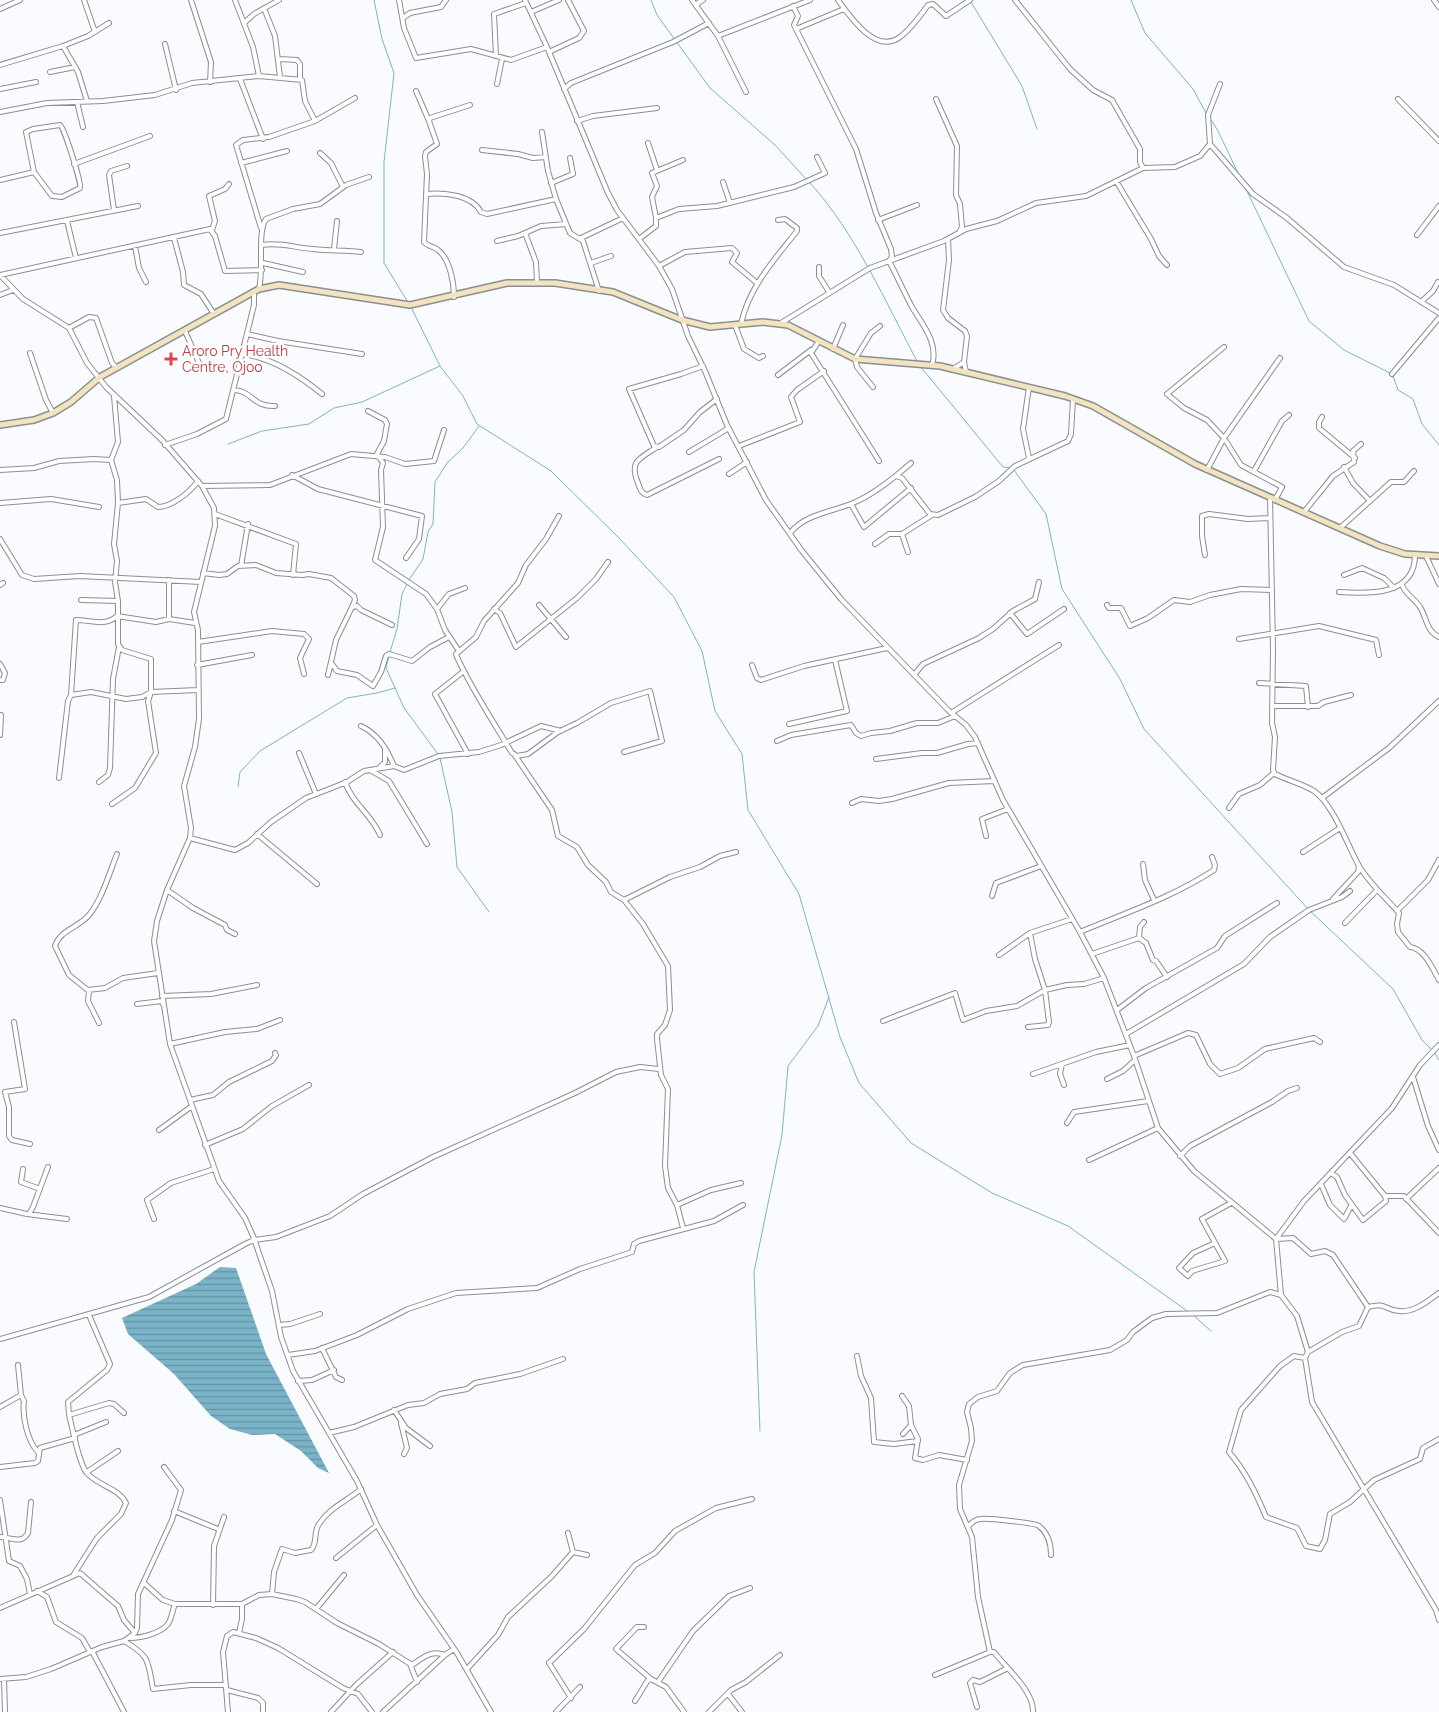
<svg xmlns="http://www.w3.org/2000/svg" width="1439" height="1712" viewBox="0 0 1439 1712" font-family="Raleway,sans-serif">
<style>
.water{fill:url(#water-rules)}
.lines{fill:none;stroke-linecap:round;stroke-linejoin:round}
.stream{stroke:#7bb4c8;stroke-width:1}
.minor-casing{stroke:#8d8e92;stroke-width:6}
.secondary-casing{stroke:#8d8e92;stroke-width:8}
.minor{stroke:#fff;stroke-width:4}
.secondary{stroke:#f3e4c0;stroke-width:5}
.health-dot{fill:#e0444e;stroke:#fff;stroke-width:2}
.labels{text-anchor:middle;stroke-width:4.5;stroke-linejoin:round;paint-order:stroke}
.health-label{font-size:14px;fill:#be3a42;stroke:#fff;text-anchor:start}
</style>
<defs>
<pattern id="water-rules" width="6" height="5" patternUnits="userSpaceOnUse" patternTransform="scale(1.25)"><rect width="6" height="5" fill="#7bb4c8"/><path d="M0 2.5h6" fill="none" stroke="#6492a2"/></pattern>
</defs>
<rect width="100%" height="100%" fill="#fafbff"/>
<path class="water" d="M220,1267L236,1268L266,1354L329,1473L318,1468L301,1451L275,1434L252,1435L230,1429L211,1416L174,1374L128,1334L122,1318L196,1284Z"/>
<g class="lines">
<path class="stream" d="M374,0L382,39L394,73L384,162V263L409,304
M651,0L657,15L710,88L775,145L807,180
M1131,0L1145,33L1193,89L1206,113
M971,2L1022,86L1037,129
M1210,118L1218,131L1240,177
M810,183C855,232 886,303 918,363
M1246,189L1309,321L1344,350L1390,373
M411,307L440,366L463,396L477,424L551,471L619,538L674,597L702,651L715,711L742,754L748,810L799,894L840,1037L859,1083L911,1143L992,1193L1068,1226L1190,1313
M920,366L1003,467L1011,468
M1393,376L1398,390L1413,399L1422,424L1439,445
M228,444L262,431L309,424L334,408L362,402L440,366
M1014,470L1046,514L1062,589L1120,679L1144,729L1309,910L1393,989L1422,1040L1431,1049
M409,580L423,559L428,532L433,524L435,482L447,463L463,448L479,426
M390,652L397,629L402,594L407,584
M389,656L386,668L404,708L438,754
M440,758L452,812L457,867L489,912
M238,787L240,772L260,751L347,698L377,693L395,688
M1434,1052L1439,1060
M1193,1315L1211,1331
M760,1431L754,1272L782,1135L788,1066L818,1026L829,997"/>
<g class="minor-casing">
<path id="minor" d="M84,0L95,32
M191,0L211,62L210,82
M235,0L253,47L259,76
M399,0L404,28L416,58L471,49L511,60L547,47
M525,0L547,47L608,193L617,210L659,266L672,289L688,336L705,371L727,425L766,500L802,551L841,599L948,710L966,725L975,737L1003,800L1080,932L1104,978L1134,1056L1158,1128L1194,1171L1276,1239L1281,1295L1297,1316L1308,1352L1305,1358L1312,1402L1436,1610L1439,1620
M692,0L718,36L746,92
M838,0C850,17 876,55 900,37C911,29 920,16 928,5L933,4L946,16L970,0
M1015,0L1070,69L1093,90L1112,100L1140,149V162L1143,168
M1434,0L1439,7
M793,6L798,16L794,25L856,149L876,213L891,249L892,257L889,261C897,276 904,292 912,307C922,324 939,343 932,365
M697,7L698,3L703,0
M264,8L275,36L280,77
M0,9L20,0
M531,12L559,0
M403,18L410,13L441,7L446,0
M244,23L254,14L279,0
M796,29L844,9
M718,36L810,0
M165,44L176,90
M549,52L579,38L584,31L568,0
M496,56L494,14L526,3
M279,59L297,60L300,64V79
M0,65L63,46
M50,72L75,67
M240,79L263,139
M497,84L502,59
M0,89L36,82
M564,89L571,83L673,42L709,23
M416,91L429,121
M936,99L957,146L956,195L960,204L962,227L960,231
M1398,99L1439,141
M87,101L78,72L63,46L88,36L109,23
M77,102L83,127
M0,112L47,103L103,101L155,95L192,83L259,76L302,80L305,101L315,121
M577,121L593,116L657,108
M60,125C64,127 82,184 80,188L62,197L52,196L34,172L26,132L33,129Z
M542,132L548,171L556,199L570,233L583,241L599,291
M648,143L657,170
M1210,144L1253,194L1287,218L1344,267L1394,285L1439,313
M482,150L518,154L533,158L546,157
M320,153L331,163L343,187
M241,163L287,151
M74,164L150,136
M0,180L34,172
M1116,181L1151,239L1159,256L1167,265
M723,182L730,203
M551,183L573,174L570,158
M426,194C445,192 472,195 481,212L487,214L556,199
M114,210L109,175L111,171L127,166
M656,218L652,197L657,186L652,173L683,160
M878,220L917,205
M67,221L76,258
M261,228L236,145L243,140L269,137L315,121L355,98
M212,230L215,221L209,196L225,189L229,184
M0,233L138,206
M525,233L536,262L537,282
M1417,235L1439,206
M174,238L183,272L184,285L201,294L214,314
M581,238L623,218
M639,239L656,226V218L679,209L717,206L794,187L825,173L817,157
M948,239L949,260L943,310L948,318L965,331L967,336L964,362L966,372
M497,241L518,236L541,226L566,224
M262,245C280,242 296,248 313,249C329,251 345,250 361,252
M135,246L139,268L146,282
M334,249L337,221
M263,263L303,272
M591,263L611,256
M659,266L685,252L732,248L737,253L732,262L757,283
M819,267V276L829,292
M0,275L23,299L69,328L87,363L106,387L162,440L202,486L214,508L215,526L194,612L198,630L199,719L195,747L184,786L191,828L190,838L167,890L157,921L154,941L170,1044L219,1181L245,1218L253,1236L272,1291L281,1337L293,1371L357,1481L377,1525L417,1595L457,1653L491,1712
M0,275L210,229L215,236L225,271L262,270
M259,289C264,269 257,231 266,219L293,209L320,204L346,185L369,177
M0,295L13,290
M454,297C454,283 450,259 438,250C434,246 428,247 424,242L427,174L425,156L426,152L437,144L429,121L430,118L470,105
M1421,302L1433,291L1438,282
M781,323L870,268L944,241L966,229L997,221L1036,203L1086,196L1143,168L1175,167L1200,156L1210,144L1208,115L1220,84
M741,324C749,287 774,260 797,231V228L785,219L778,220
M735,325L744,349L759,358L763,356
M69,328L89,317L96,318L112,363L117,368
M185,331L199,363L206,367
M247,334L278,341L362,354
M819,341L811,353L879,461
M1224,347L1167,394L1184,408L1207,420L1224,438L1241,465L1282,487L1275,500
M833,349L843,325
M30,353L46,400L53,413
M242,354C271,357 300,376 322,394
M703,366L681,374L629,389L654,446L659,447L684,430L700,412L717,399
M953,369L964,362
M1392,374L1439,318
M778,375L811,350
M873,387L857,367L855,359L871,333L880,326
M233,390C252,390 252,407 275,406
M368,411L385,420L387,424L384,441L376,456
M1322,417L1319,422V428L1355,458
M165,445L197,434L226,419L254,305V292
M739,446L800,422L791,397L797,390L824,371
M657,447C639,459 629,461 638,483C640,489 641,493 647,495L719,459
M689,452L729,428
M379,457L383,463L381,470L383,527L375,560L426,594L437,609L445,630L459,651
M1029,458L1023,429L1029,387
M1344,467L1353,483L1370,501
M0,470L34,468L59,461L94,459L111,460
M1207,470L1224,438L1280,358
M1254,471L1282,421L1289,415
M729,474L747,462
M292,475L318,489L422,516L419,539L406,558
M896,476L902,478L930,514L938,515L975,497L999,481L1015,466L1068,441L1071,434L1073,399
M202,486L270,485L351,454L385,457L405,464L434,461L444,430
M1270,497L1273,649L1272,723L1275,737L1273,770L1275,774C1287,780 1303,784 1314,791C1333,804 1348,846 1359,866C1370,884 1386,898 1399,913L1397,924L1398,932L1410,947C1424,948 1433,969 1439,980
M0,503L51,499L99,507
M118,503L146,499L158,507C172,507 190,492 198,481
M851,504L864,527L911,488
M1304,512L1333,476L1354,462L1353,451L1361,444
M215,514L296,544L293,575
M559,516L546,539L526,565L518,583L484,621L476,637L456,654L457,657C472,690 493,721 512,753L517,756L528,754L558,732L577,723L611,703L650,691L662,741L624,752
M1340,528L1391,482H1404L1414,471
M790,533C805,514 832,512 853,503C873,495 894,478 911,463
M902,534L908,552
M0,539L22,575L34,579L80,576L201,582
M875,544L889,534H902L932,515
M1205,555L1202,536V516L1209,514L1248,519L1269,518
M1426,556L1439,584
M241,566L248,524
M203,573L219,575L227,574L238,566L256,565L276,573L302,575L309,574L331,578L354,596L355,600L352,607L357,606L361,610L392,625
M1344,575L1362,568L1384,578L1394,588
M169,580V619
M0,585L3,583
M1402,585C1406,595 1414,598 1420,607C1427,618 1426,631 1439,637
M1339,592C1369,594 1415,596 1415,555
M81,600L118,601
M539,605L566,637
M1107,605L1109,608H1121L1130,626L1148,618L1174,600L1190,602L1210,595L1241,589L1272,590
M437,609L449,594L465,588
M494,609L500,613L516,647L577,598L596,579L608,562
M1010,613L1027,634L1064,609
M1239,639L1319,626L1376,640L1379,655
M198,642L272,631L304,634L309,639L300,658L304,674
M0,664L5,673L3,680H0
M332,664L337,671L357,675L373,686L381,672L386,656L389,654L412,661L430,647L449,637
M197,665L252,655
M752,665L757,678L761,680L804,666L887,648
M464,671L435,694L468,754
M328,675L336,640L352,607
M914,675L923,664L979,638L993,629L1013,611L1035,599L1039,582
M1259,683L1306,686L1308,707
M71,695L76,620C91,620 105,627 117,616L156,622L169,619L195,623
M1272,706H1318L1324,702L1351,695
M951,713L1059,645
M789,724L847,711L835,660
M361,726C378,734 387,749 394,766
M0,735L1,715
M777,741L791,735L851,725L856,733L861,736L871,733L890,731L917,723H938L955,716
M299,753L316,794
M514,754L552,810L558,836L577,847L588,865L606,882L611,892L624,900L670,877L700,867L720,856L736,852
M876,759L922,753H937L968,744L978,743
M380,767L385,762V748
M370,770L389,781L427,844
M59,778L68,701L71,695L91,692L126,699L142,697L151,692L198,690
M99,782L108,775L110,768L113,679L119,647
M345,782C352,803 372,815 380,835
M1322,798L1389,748L1439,701
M852,803L861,799L879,801L892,799L949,783L994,781
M112,804L135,788L156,753L148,701L151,692V659L122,650L118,644V601L115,582L117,561L114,544L118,503L117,480L111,460L118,442L114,396
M1229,808L1239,794L1260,785L1274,773
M257,834L317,884
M986,836L982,819L1008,809
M190,838L235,850L248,843L271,822L306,798L347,782L364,771L394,766L404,770L439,756L479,752L501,745L541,726L561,731
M1303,852L1340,828
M1143,864L1145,880L1154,900
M167,890L193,908L225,925L227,930L235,934
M992,896L996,883L1041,866
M1333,899L1358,872L1359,866
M624,900L643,924L668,966L670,1010L665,1025L657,1034V1039L661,1075L668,1089L665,1166L668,1188L677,1205L683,1228
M1397,911L1428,880L1439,860
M1144,922L1140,927L1139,938L1146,943L1153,960L1156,961L1167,977
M1345,923L1377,890
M1080,932C1125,913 1173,897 1214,870L1215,865L1212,857
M1092,954L1139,938
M999,955L1030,933L1072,919
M88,990L105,988L123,978L158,973
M162,996L211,994L257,985
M137,1004L162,1001L163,1004
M1117,1010L1146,988L1217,948L1225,936L1277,903
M883,1021L955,993L963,1020L986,1011L1017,1006L1045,990L1067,985L1084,984L1104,978
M14,1022L25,1089L5,1092L9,1107V1136L12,1140L30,1144
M99,1023L88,1001L89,991L69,975L55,946C60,930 78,928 89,915C102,899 109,874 117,854
M1028,1027L1048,1025L1049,1022L1045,990L1035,959L1030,933
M1126,1034L1244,964L1270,937L1309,910L1342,897L1350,891
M170,1044L225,1032L257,1029L280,1020
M1134,1056L1188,1033L1196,1035L1210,1064L1220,1074L1238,1068L1265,1049L1314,1038L1320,1042
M1062,1064L1060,1074L1064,1085
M1033,1074L1096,1052L1130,1045
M1413,1077L1428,1126L1439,1150
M1107,1079L1123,1071L1135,1060
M190,1100L213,1095L229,1082L272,1061L276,1055L275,1053
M1067,1123L1074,1112L1148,1101
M159,1130L192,1106
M205,1145L243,1129L272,1106L309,1085
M1350,1153L1385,1196H1404L1439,1233
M1180,1156L1190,1146L1272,1102L1288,1091L1297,1088
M1089,1160L1158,1128
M23,1169L21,1182L40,1189
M1331,1173L1337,1177L1345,1195L1363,1220L1386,1201L1385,1196
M1321,1184L1330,1205L1344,1219L1351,1206
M1406,1199L1439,1168
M677,1205L711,1190L741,1183
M0,1208L27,1214L67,1219
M29,1214L33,1207L48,1167
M154,1219L147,1200L171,1183L214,1169
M1215,1243L1193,1253L1179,1268L1188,1276L1192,1271L1225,1261L1202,1219L1231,1203
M1368,1307L1333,1255L1325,1251L1311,1254L1293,1238L1276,1239L1304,1201L1392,1108L1420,1065L1439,1045
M279,1325L290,1324L320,1314
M0,1339L149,1297L245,1244L254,1240L276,1237L330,1216L363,1194L433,1157L575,1093L616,1072L640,1067L659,1069
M322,1348L336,1377L342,1380
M1308,1352L1342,1332L1359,1326L1368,1307C1387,1302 1384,1310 1399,1311C1414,1313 1428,1301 1439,1293
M288,1355L315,1351L357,1335L408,1309L456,1293L537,1288L580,1269L632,1252L634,1244L639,1241L714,1221L743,1205
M857,1356L861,1376L871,1398L874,1442L894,1444L918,1441
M1305,1358L1294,1356L1280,1366L1241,1410L1229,1452C1246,1472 1256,1493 1266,1517L1297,1528L1306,1546L1320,1549L1325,1540L1330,1514L1350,1502L1374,1480L1420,1459L1423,1448L1439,1439
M298,1381L312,1380L334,1370
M21,1395L24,1401C22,1415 27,1441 38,1452
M902,1396L909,1406L911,1425L918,1439L915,1458L923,1460L939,1455L967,1460
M0,1407L21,1395L18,1365
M394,1410L406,1428L430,1446
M69,1415L68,1402L107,1370L110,1364L89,1315
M401,1423L407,1448L404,1454
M329,1433L354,1427L408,1405L424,1403L440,1394L467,1389L475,1383L520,1374L563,1359
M903,1434L911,1425
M74,1435L106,1422
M0,1467L35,1463L38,1461L40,1448L75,1438
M87,1472L118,1451
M0,1500L9,1561L20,1566L27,1579L30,1594
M174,1511L218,1529
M968,1527C971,1523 975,1519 981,1519C988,1518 1035,1523 1039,1526C1048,1533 1051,1545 1051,1555
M0,1537C11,1537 21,1545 28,1533L31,1502
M573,1552L587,1555
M336,1558L377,1525
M74,1574L97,1538L121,1514L126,1503C119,1488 96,1485 86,1472C78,1460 73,1430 69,1415L109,1403L114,1404L124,1413
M144,1583L163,1600L175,1604H242L259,1595L272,1594L296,1599L305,1602L337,1623L379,1644L412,1665C424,1657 431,1650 445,1655L454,1649
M37,1591L47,1597L56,1622L82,1638L90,1652
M272,1594L274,1572L282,1549L295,1553L311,1550C318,1543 313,1532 319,1524C329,1508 347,1501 361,1489
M213,1605L214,1546L224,1517
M0,1608L80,1573L118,1606L124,1620L135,1633
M316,1609L344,1575
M644,1627H637L616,1649L651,1679
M239,1633L242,1619V1604
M130,1638C142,1638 161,1633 168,1624C172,1618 172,1611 175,1604
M124,1641C150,1656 148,1661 153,1689L191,1685H225
M92,1651L124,1712
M990,1652H994C1006,1668 1034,1691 1033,1712
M410,1664L417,1682
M467,1669L498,1635L508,1617L552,1576L573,1552L568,1533
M935,1675L990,1652L978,1597L972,1537L960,1509L959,1485L972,1441L971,1428L967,1412L969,1404L978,1397L997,1391L1010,1373L1023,1365L1110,1350L1127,1340L1133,1332L1152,1318L1166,1314L1217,1313L1270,1292L1281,1295
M0,1679L26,1677L51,1669L102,1647L124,1641L135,1633L137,1628L138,1594L172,1520L181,1490L164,1467
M4,1679L5,1712
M658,1682L693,1631L729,1596L750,1588
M227,1690L258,1698L263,1703V1712
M728,1694L742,1712
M571,1698L549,1663L584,1629L635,1565L655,1553L675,1531L716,1508L752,1499
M635,1701L648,1680L651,1679L666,1687L684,1712
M977,1707L970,1683L973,1680L980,1682L1006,1669
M228,1712L223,1652L227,1636L233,1632L256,1638L278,1648L343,1688L358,1694L372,1712
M331,1712L356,1685L393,1652
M383,1712L445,1655
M556,1712L580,1687
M709,1712L731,1690L746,1682L780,1655"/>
</g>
<g class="secondary-casing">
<path id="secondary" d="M0,425L34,420L53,413L71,402L100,377L259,289L279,285L410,305L507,283H555L613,292L682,320L710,327L763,322L788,325L855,359L940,366L1065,396L1093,406L1195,464L1380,546L1405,554L1439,556"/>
</g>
<use href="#minor" class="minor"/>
<use href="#secondary" class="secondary"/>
</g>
<path class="health-dot" d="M168.5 351.5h5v5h5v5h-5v5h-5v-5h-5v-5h5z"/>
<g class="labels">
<g class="health-label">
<text x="182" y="356">Aroro Pry Health<tspan x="182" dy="16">Centre, Ojoo</tspan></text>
</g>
</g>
</svg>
